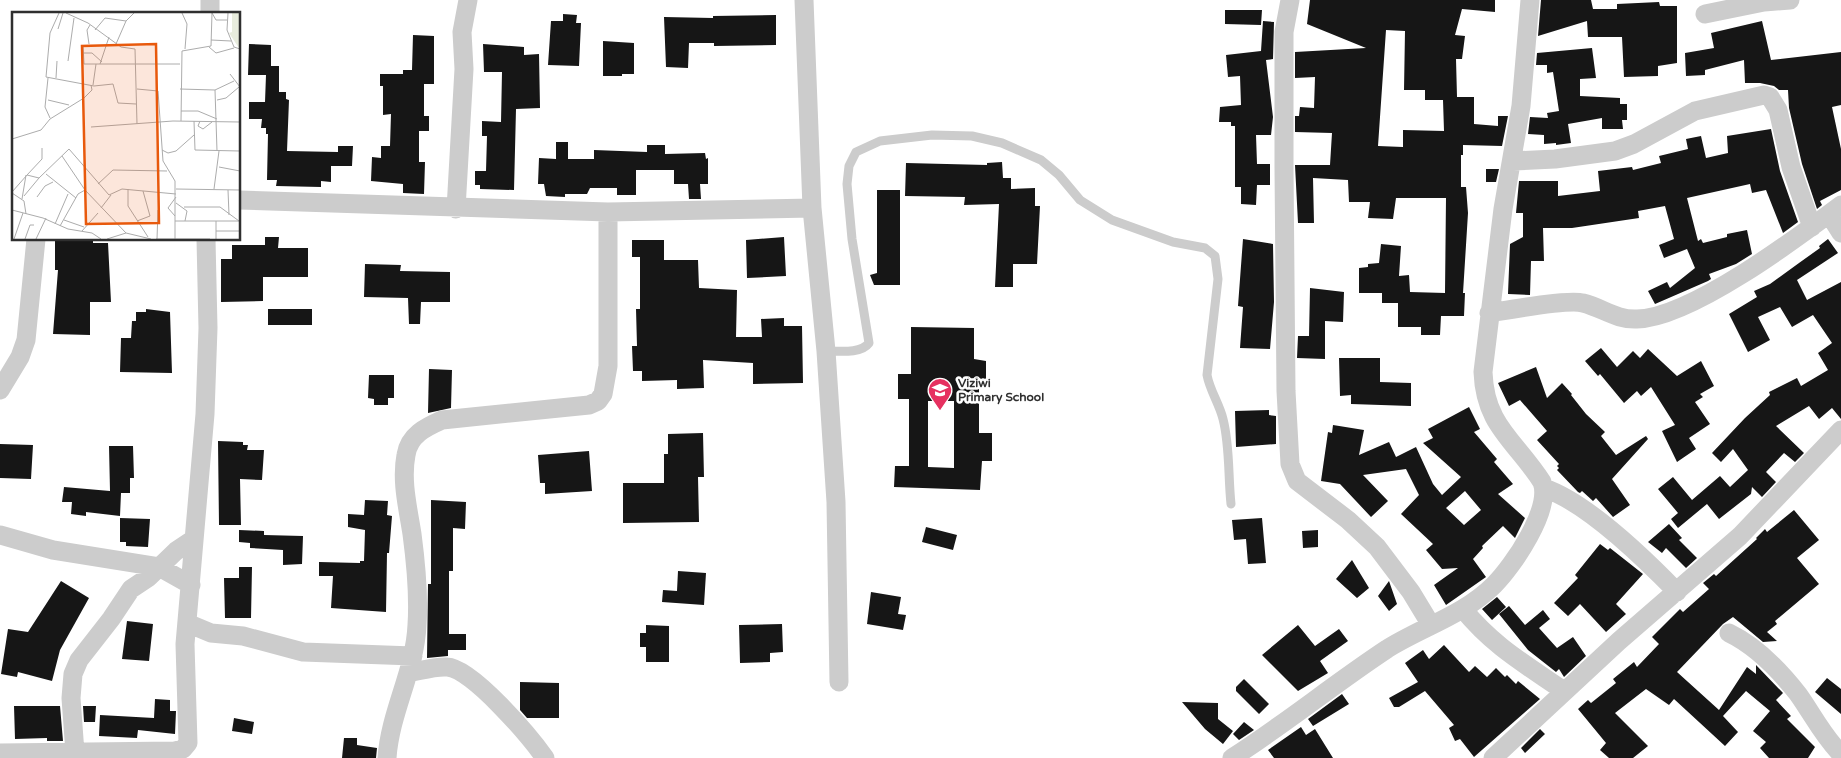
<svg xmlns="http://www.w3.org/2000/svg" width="1841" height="758" viewBox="0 0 1841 758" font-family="'Varela Round',sans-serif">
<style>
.building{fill:#161616;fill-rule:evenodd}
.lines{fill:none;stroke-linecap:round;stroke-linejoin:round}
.lane{stroke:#ccc;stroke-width:9}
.street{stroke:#ccc;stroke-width:19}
.labels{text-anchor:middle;stroke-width:5;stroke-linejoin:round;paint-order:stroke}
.poi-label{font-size:12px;font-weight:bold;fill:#2f2f2f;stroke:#fff;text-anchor:start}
.inset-road{fill:none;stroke:#acacac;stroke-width:1}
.view{fill:#e8590c;fill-opacity:0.15;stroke:#e8590c;stroke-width:2.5}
.inset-edge{fill:none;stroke:#2f2f2f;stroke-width:2.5}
</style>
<rect width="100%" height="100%" fill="#fff"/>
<path class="building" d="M1310,0H1495V12L1462,9L1455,35L1465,36L1462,59H1456L1457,97H1474V124L1498,126V116H1508L1502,146L1463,145V155H1461V187H1466L1468,213L1463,293H1465L1464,316H1441L1440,335H1421V327H1398V303H1382V293H1359V268L1368,267V264L1379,263L1381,244L1401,246L1399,276L1409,275L1410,292L1445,293L1446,198H1396L1393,219L1368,218L1370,202H1349L1348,180L1313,178L1314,223H1298L1295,165H1330L1332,133L1295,132V116H1299L1300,107L1314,108L1315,77L1295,78V52L1366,48L1307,24ZM1386,30L1405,31L1404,90H1425V100H1443L1444,131L1403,130V147L1378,146Z
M1541,0H1591L1593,9H1617V4L1659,2L1660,6H1677V63L1658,66V76L1624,77L1622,37H1588L1587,21L1538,36Z
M1225,10H1262L1261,25L1225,24Z
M563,14L577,15L576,23H581L579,66L548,65L551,21H563Z
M776,15V45L714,46V43H689L688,68L666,67L664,17L713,18V16Z
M1263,21L1274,22L1273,59L1266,60L1273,117L1271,135H1256L1257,164H1270V185H1257L1256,205L1241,204V187H1235V126H1231V122H1219L1220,107L1241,105L1240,76L1228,77L1226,55L1261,51Z
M1762,21L1771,60L1841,52V105L1832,107L1841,149V190L1820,201L1822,205L1817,209L1802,164L1789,108L1788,90H1779L1774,86L1760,83H1745L1744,60L1705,70V75L1686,76L1685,53L1714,48L1711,33Z
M413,35L434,36V84H424V116H429V131H419V162H425L424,194L403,193V184L371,181L372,157L381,158V146H390L391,114L383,115V86H380V74H403V70H412Z
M603,41L634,43V74H622V76H603Z
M249,44L271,45V66H279V92H286V99L289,100L287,151L338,152V146H353L352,166H331V182L321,181V187L276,186L277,180H267L268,134H266V128H261L262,119H249V102H265L266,75H248Z
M483,44L524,47V55L539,54L540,108L516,109L514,190L480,189V185H475V171H486L487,136H482V121L501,122L502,72H484Z
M1592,48L1596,78L1580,79V96L1620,98V104H1627V120H1622L1623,129H1602V118L1568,124L1571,143L1556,145V143L1544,144V135L1528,134L1530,117L1548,118L1547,113L1559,111L1553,72L1547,73V65H1536L1537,53Z
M1771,129L1780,171L1798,222L1783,233L1766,190L1752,193L1750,184L1687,198L1698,241L1701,239L1703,243L1727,237V234L1747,230L1752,254L1736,264L1709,274L1711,279L1708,281L1655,304L1648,291L1667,282L1670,288L1695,268L1687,249L1664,258L1659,245L1674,239L1665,206L1638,211L1639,218L1572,228H1543L1544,261H1531L1530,295L1508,294L1510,244L1523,237V213H1516L1519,181H1558V196L1600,191L1598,171L1632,167L1633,170L1661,163L1659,156L1688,149L1686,139L1701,136L1706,158L1728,153L1727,136Z
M556,142H568V159H594V150L647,152V145H665V154L705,153L706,159L708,158V184H700L701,199H689L688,184H674V170H636V195H617V188H590L587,194H565V197L546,196L544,184H538L539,158L556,159Z
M1002,162L1003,178H1011V189L1035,188V206H1040L1037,264H1013V287H995L999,204L964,205L965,197L905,196L906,163L987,165V163Z
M1486,169H1499L1496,182H1486Z
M877,190H900V285H874L870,275L877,273Z
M265,237H279L278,248H308V277H263V301L221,302V259H232V245H265Z
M784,237L786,276L747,278L746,240Z
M55,239L93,240V243H108L111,302H90V335L53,334L58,270H55Z
M1243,239L1273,244L1274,302L1270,349L1240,348L1243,307L1238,306Z
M1828,239L1838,253L1797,280L1807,300L1841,282V419L1832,408L1819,419L1809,406L1776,426L1804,453L1795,462L1784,453L1766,472L1776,482L1762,497L1752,487L1751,494L1719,519L1707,504L1678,528L1671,519L1678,513L1658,489L1673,477L1692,500L1720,476L1730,487L1748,470L1733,449L1721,462L1712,453L1745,418L1770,395L1769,392L1797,378L1801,386L1828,370L1818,353L1832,343L1813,315L1792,327L1780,307L1758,317L1770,340L1748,352L1729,314L1757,297L1754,291L1770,284L1799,263L1820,248L1819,246Z
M632,240H664V260H698L699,288L737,290L736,337H762L761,319L784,318V326H802L803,383L753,384V363L703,360L704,388L677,389V380L642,381V371H633L632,346H637L636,309H640V257H632Z
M365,264L401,265L400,271L450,272V302H421L420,324H409L408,298L364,297Z
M1310,288L1344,292L1343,322L1325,321V359L1297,358L1298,336H1309Z
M146,309L170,312L172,373L120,372L121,338H131L132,321H136V312H146Z
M268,309H312V325H268Z
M911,327L974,328V359L986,361V379H979V433H992V461H982L980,490L894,487L895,466H909V399H898V374H911ZM928,401H954V468L928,467Z
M1601,348L1617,367L1633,351L1640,358L1648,349L1677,376L1701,361L1714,386L1700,394L1703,397L1695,402L1710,424L1689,438L1696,449L1677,462L1662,431L1675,425L1651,387L1641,396L1637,391L1624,403L1600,374L1598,376L1585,361Z
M1339,358H1380V382L1411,383V406L1351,404V395L1340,396Z
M1536,367L1547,398L1562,383L1572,394L1571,395L1586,414L1605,432L1601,436L1616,455L1646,436L1648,439L1612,479L1630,505L1613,517L1596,498L1593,501L1582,491L1580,493L1578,492L1557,470L1559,468L1557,466L1559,464L1537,440L1547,431L1520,400L1509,406L1498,383Z
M429,369L452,370L451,408L428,413Z
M369,375H394V398H388V405H374V399L368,398Z
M1469,407L1480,429L1474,432L1497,459L1494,462L1513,484L1498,494L1525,518L1515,538L1503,526L1482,546L1483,548L1473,559L1486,577L1446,605L1434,585L1458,568L1442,569L1426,550L1433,544L1401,514L1419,495L1406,469L1363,475L1388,501L1371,517L1340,484L1321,481L1328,432L1332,433L1333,425L1364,430L1359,455L1389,442L1396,457L1416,447L1433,484L1442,495L1461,477L1423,443L1433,438L1428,429ZM1465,491L1481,510L1464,525L1446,508Z
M1269,410V415L1276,416V444L1236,447L1235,411Z
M703,433L704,477H698L699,522L623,523V483H664V454H668V434Z
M218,441L243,442V445H248L247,450H264L262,480L240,479L241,525H219Z
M0,444L33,445L31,479L0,478Z
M109,446H133L134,478H130V493H121L120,516L86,512V516L71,514L72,502H62L64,487L110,491Z
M589,451L592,491L545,494V483H540L538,455Z
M365,500L388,501L387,515L392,516L389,553H387L386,612L331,608L333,576H319V562L360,563V561H364L365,530L348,527V514L364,515Z
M431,500L466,502L465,529L453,528V571H449V634H466V650H448V656L427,658L428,584H431Z
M1794,510L1819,540L1797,558L1819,584L1775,621L1777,624L1767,632L1777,641L1763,642L1733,617L1723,624L1677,672L1719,710L1747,667L1756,674V665L1783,693L1776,700L1791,716L1787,719L1815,747L1808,758H1769L1760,748L1766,742L1753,731L1770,711L1746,691L1723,716L1738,732L1725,746L1674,699L1669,705L1646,689L1615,713L1648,746L1633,758H1609L1600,750L1606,743L1578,709L1588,700L1591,703L1616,683L1613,679L1634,662L1637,667L1659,644L1652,637L1680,609L1683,612L1709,589L1703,583L1714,574L1716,576L1757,539L1756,538L1765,529L1767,532Z
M120,518L150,519L148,547L126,546V542H120Z
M1262,518L1266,563L1248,564L1246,539L1234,540L1232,520Z
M1669,524L1682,538L1679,540L1697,558L1686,568L1666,548L1662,553L1648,542Z
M926,527L957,535L953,550L922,542Z
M239,530L264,531V535L303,536L302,564L283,565V550L250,548V543L239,542Z
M1318,530V547L1303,548L1302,531Z
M1600,544L1608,550L1610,548L1643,574L1616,604L1626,614L1606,632L1580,604L1568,616L1554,603L1578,578L1575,575Z
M1352,560L1369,588L1357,598L1336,579Z
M239,567H252L251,618H225L224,578H239Z
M678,571L706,573L704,605L662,602L663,590L677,591Z
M61,581L89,598L60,650L52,681L18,672L17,677L1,674L8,629L28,632Z
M1389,581L1397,604L1389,611L1378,596Z
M871,592L901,597L898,614L906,615L903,630L867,624Z
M1497,597L1506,607L1492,620L1482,609Z
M1509,606L1525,625L1543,610L1550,619L1539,628L1557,648L1573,637L1586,656L1564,677L1559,669L1556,672L1528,650L1499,614Z
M127,621L153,624L149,661L122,659Z
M782,624L783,652L770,653V662L740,663L739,625Z
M646,625L669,626V662H646V647H640V633H646Z
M1298,625L1315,646L1339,629L1348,641L1320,661L1328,673L1298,691L1262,655Z
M1444,645L1469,672L1475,666L1487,677L1496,668L1505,677L1507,675L1516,684L1518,681L1540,699L1474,757L1460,739L1455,741L1449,728L1454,725L1425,691L1399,707H1394L1389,698L1418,682L1405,663L1423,650L1429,659Z
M1827,678L1841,689V714L1815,692Z
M1244,679L1269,704L1259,714L1236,691V687Z
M520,682L559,683V718H527L520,710Z
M1342,694L1349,704L1313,726L1308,719Z
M155,699L170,700V711H176L175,734L138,730L137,738L99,736L100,715L154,718Z
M1182,702L1218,703V719L1233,731L1223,744L1205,729Z
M14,706H60L63,741H47V738L15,739Z
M83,706H96L95,722H84Z
M234,718L254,722L252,734L232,731Z
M1244,722L1254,730L1239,740L1233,734Z
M1301,727L1306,735L1315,729L1333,758H1274L1268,750Z
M1540,729L1545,734L1525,753L1521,748Z
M344,738H357V745L377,748L376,758H342Z"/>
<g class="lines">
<path class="lane" d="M826,351C839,351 861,354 869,343L852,239L847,184L849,166L856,152L880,141L932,135L972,136L1002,143L1041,160L1059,175L1080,200L1112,220L1173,242L1205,248L1215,256L1218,279L1207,375C1210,391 1219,403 1223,419C1230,446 1228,476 1231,504"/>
<path class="street" d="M804,0L812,208L826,351L836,502L839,682
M1290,0L1284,32V168L1286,391L1290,464L1297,481L1348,520L1377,547L1411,592L1431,625
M210,14V0
M1705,14L1764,2L1790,0
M1513,161L1555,159L1615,151L1634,144L1695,111L1764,95L1770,97L1778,110L1791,167L1812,227
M239,200L608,212L812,208
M456,209L464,69L462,32L468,0
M1829,214L1841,233
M1489,313C1508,310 1568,299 1583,303C1603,308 1616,320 1637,319C1690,318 1797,238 1841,205
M0,390L20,357L26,340L36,239
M1544,488C1588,503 1644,558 1677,592
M0,535L53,550L159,567L191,585
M1463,609C1493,646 1525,664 1564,691
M187,623L211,633L243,636L303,652L413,656
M1729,633C1756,646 1780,671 1798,694C1813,715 1823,736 1841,754
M408,673C420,671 435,666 447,667C472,668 530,737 545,758
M0,753L175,751L183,749L188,743L185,644L205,414L208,328L206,239
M75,753L71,698L73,674L79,660L111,619L131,589L149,577L176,551L194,539
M387,758C390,712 415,671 417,625C419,595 416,564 412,534C408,508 401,481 406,455C409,435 426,427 442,420L589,405L598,401L603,394L608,366V212
M1232,758C1285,724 1334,684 1387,649C1422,627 1464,615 1494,585C1513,566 1552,509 1542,482C1515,440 1485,426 1483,372L1503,209L1521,106L1530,0
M1493,758L1619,641L1740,536L1841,430"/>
</g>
<defs>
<g id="school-pin" transform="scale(1.25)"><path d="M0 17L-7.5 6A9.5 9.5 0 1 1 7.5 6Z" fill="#e63160" stroke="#fff"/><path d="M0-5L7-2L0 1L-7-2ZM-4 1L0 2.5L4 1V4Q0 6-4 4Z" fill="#fff"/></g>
</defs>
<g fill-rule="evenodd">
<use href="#school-pin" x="940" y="390"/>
</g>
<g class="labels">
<g class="poi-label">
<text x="958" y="387">Viziwi<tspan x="958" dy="14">Primary School</tspan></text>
</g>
</g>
<g transform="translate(12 12)">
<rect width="228" height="228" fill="#fff"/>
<path d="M220,1H227V36L217,21L220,20Z" fill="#e8ecdd"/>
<path class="inset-road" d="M47,1L38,21L34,65L82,74L101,72L106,91L124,92M54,1L76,11L109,35L123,37L125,112M170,1L175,12L173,37M200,1L204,8H215M216,1L215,18L222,35L228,37M46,17L51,1M83,18L93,6L114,9L122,1M199,28L219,29M77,32L75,18L78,13M104,32L114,9M71,33L72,52H168M197,35L204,41L222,36M71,41H80L90,50M56,49L62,6M88,52L97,25M218,62L228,75M36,66L33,95L38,106M44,66L45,49M81,73L84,52M125,77L146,79L151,149L163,169V227M168,77L203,78L205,139M203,78L222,69M36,88L57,93M205,88L214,86L227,75M169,99H186L205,107M169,109L170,39L199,34L200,1M182,109L183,138L228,139M188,109L186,114L191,117L200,110M79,115L161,109L228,110M0,127L29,118L38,107L72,86L80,78L79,73M150,138L156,141L164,139L182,123M50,144L73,178L114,221M207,155L228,159M34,162L64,186M15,163L30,147V136M86,172L101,158L155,159M116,177V194L136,225M164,177L228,178M202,177L207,139M216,178L217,203M0,180L15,163L27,166L57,137L97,183L110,177L164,182M0,181L12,189L14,202M12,184L27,166M25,185L33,174L41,170M10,187L14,163M164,191L175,199L173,209M172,195H208L227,209M89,196L99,183M0,198L31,206L56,217L80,221L89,227M163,204L156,196L164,185M52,208L72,215M125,209L138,204L131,179M163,209H228M43,212L56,182M48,214L66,182L73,178M70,219L86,201M204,219H228M2,227L11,201M13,227L18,213H22M24,227L34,206M95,227L114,221L139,227M144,227H198M145,227L146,198M204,227V209"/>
<path class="view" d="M144,32L147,211L74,212L70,34Z"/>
<rect width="228" height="228" class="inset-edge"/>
</g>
</svg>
